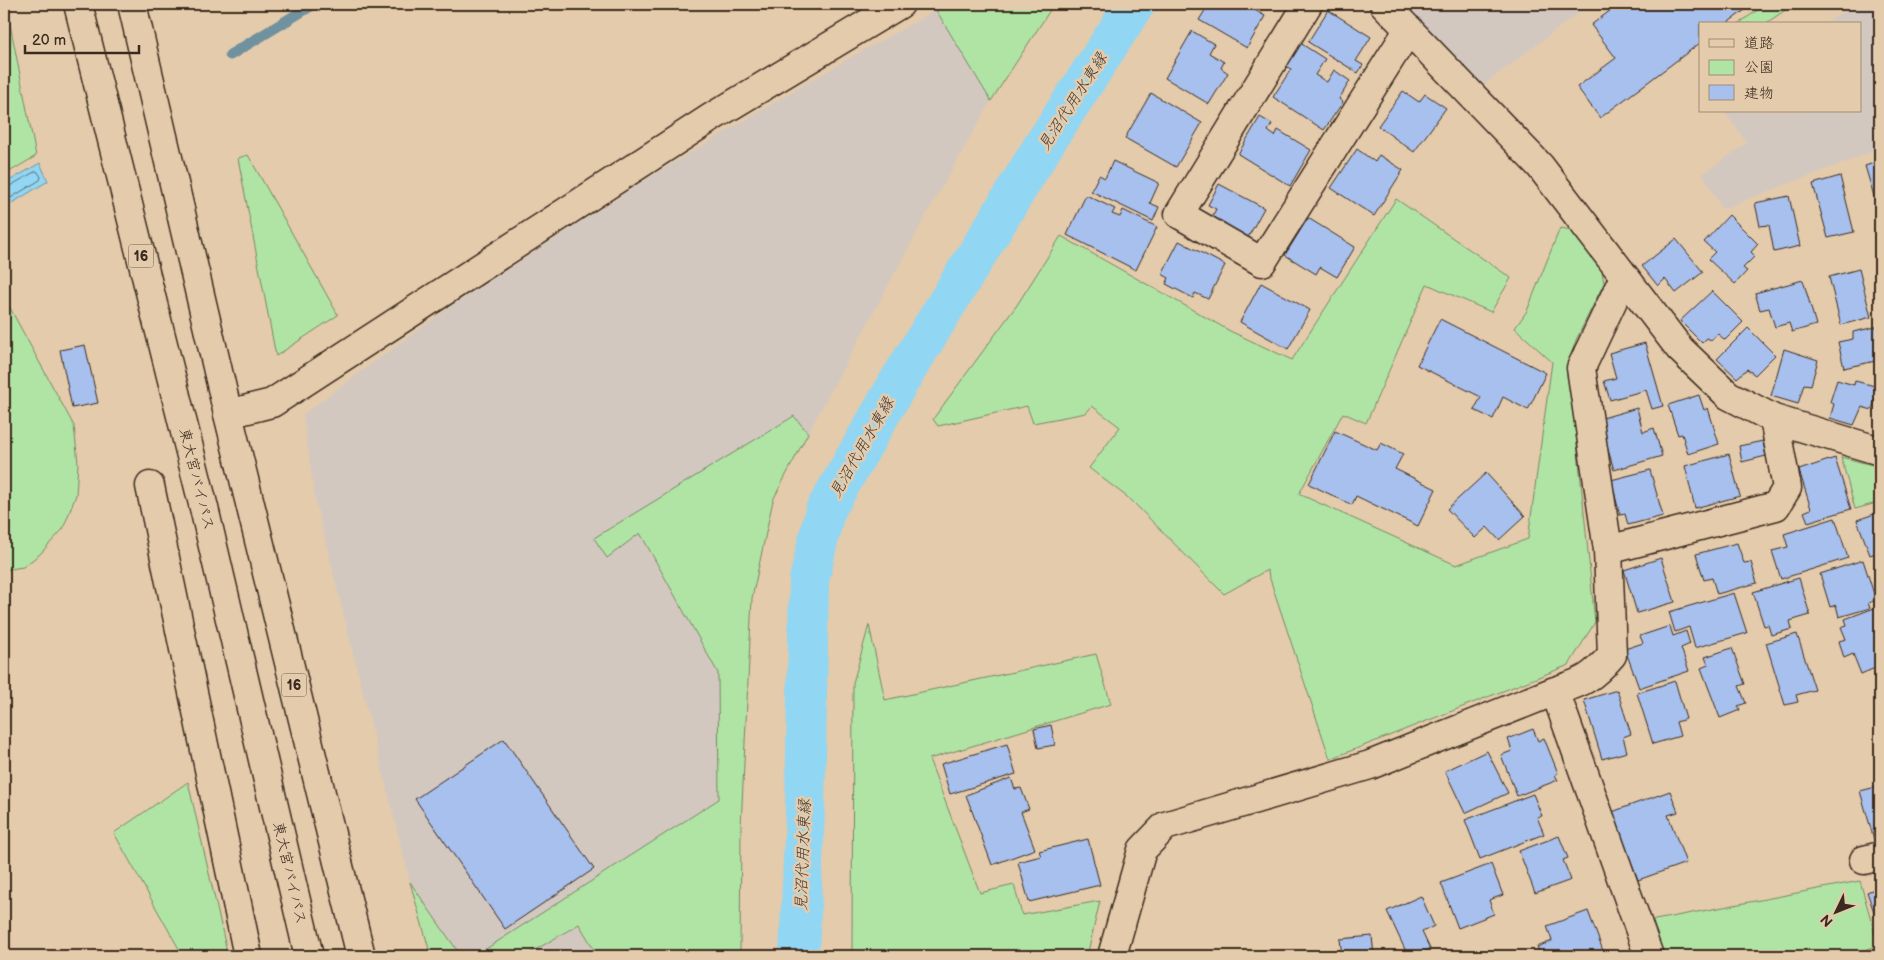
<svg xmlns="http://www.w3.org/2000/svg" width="1884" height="960" viewBox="0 0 1884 960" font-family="'Balsamiq Sans','Klee One',sans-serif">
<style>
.built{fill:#d2c8c0}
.green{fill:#b0e4a5;stroke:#768762}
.water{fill:#91d6f3;stroke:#6f919e}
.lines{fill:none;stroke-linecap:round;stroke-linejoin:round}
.shore{stroke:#5d6f73;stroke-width:1}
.stream{stroke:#6f919e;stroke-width:11}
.canal{stroke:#91d6f3;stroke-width:40}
.building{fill:#a7c0ed;stroke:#3b2a1e}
.minor-casing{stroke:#3b2a1e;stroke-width:31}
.highway-casing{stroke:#3b2a1e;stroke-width:31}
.minor{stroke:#e4cbac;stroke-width:28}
.highway{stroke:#e4cbac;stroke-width:28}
.labels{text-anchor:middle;stroke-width:5;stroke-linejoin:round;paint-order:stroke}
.shield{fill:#e4cbac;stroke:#6e5a49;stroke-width:1}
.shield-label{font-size:14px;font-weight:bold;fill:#3b2a1e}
.street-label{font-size:15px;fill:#3b2a1e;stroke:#e4cbac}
.water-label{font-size:16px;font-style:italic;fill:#443b33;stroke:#e4cbac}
</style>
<rect width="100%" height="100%" fill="#e4cbac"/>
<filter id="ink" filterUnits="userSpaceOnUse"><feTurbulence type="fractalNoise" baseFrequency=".02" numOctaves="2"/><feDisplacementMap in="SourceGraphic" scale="10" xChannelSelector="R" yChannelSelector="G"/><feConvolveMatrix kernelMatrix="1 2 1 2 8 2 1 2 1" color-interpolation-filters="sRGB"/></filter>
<g filter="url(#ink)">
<path class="built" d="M1399,4H1590L1480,88Z
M1855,4H1880V149L1722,209L1703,174L1747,143L1724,111H1860V24H1824Z
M936,10L991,101L930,208L808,433L794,417L639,533L718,673L719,799L475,956H461L410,882L315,499L303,414L451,306L648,178L844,61Z
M579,924L598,956H525Z"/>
<path class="green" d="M4,4H6L36,156L4,175Z
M945,4H1054L991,101L936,10Z
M1766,4H1794L1765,24H1738Z
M248,155L338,315L276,356L238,158Z
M1396,199L1511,278L1491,312L1427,284L1366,423L1343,413L1299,494L1456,565L1528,539L1552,362L1515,328L1527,311L1560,228L1573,230L1601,267L1604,283L1576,340L1569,362L1595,622L1569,665L1330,759L1267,570L1224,594L1131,500L1089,468L1120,427L1092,406L1086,413L1033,423L1027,406L938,426L933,419L1017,305L1061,236L1230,331L1292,360Z
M4,297L74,426L78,463L76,495L63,529L40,554L23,567L4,570Z
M794,416L808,433L773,500L752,598L741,825L740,956H598L579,924L525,956H475L719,799L718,673L640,533L607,558L594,538Z
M1841,457L1880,467V502L1855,509Z
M869,625L885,700L1096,654L1111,704L929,759L980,893L1014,885L1022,915L1100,901L1087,956H852L853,683Z
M188,782L228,956H183L114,833Z
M1860,881L1878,945L1850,956H1662L1650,921Z
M410,882L461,956H431Z"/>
<path class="water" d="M40,163L48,181L4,208V184Z"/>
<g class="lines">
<path class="shore" d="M4,188L8,187L36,171L38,172L41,177L40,180L4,202"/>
<path class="stream" d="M230,55L314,4"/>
<path class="canal" d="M799,956L805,811L809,580L825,511L897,385L1045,143L1135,4"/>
</g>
<path class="building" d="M1209,4H1244L1265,16L1247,48L1199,20Z
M1619,4H1753L1726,24H1700V43L1600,118L1577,87L1616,58L1591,25Z
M1328,10L1371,37L1356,61L1363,65L1358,73L1308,42Z
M1192,31L1214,44L1209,53L1224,62L1221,68L1228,73L1209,104L1165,78Z
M1297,41L1325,59L1315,75L1327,82L1334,70L1350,81L1339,99L1343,102L1324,130L1273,97L1291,69L1282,64Z
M1403,91L1419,102L1425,94L1446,108L1414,152L1378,126Z
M1151,93L1202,123L1176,167L1125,138Z
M1260,117L1272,124L1268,131L1275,136L1278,130L1311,150L1290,186L1238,154Z
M1357,149L1375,162L1379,155L1403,170L1374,216L1331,188Z
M1113,161L1159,183L1150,203L1159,207L1153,221L1091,191L1099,175L1105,178Z
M1880,161V216L1865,166Z
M1840,176L1854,232L1828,238L1813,184Z
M1219,184L1264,208L1246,241L1210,221L1216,209L1208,205Z
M1086,195L1115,209L1112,214L1120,217L1123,210L1157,227L1136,270L1067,235Z
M1789,196L1800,246L1774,252L1769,225L1760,226L1755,203Z
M1729,215L1758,244L1751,252L1755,256L1743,268L1747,271L1735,284L1708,259L1715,252L1704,242Z
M1308,218L1355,247L1337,277L1320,267L1316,274L1285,255Z
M1676,239L1703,272L1676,293L1665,279L1658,286L1642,266Z
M1179,241L1225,265L1208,299L1195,293L1193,298L1166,284L1169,278L1162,274Z
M1859,269L1871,317L1841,325L1829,277Z
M1803,280L1816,325L1792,332L1789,323L1775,327L1769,308L1760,310L1755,293Z
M1261,283L1310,310L1288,349L1240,322Z
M1712,291L1743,322L1725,340L1718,334L1711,340L1707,338L1702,343L1680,321Z
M1440,319L1546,373L1528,410L1503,397L1493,419L1474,410L1481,397L1417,365Z
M1880,326V360L1844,368L1838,342L1853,339V332Z
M1748,328L1775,355L1755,375L1747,369L1737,378L1717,359Z
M1645,343L1663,406L1652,409L1646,390L1610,400L1604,381L1616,378L1609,353Z
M85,345L98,403L72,408L60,350Z
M1784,349L1818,360L1811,385L1804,384L1798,404L1771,396Z
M1837,380L1854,385L1855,381L1879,387L1872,410L1862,407L1854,425L1830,418L1834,404L1830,402Z
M1699,395L1704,410L1708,408L1719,444L1688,454L1682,434L1678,435L1668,405Z
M1637,408L1643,432L1654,428L1662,456L1614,470L1599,419Z
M1335,431L1377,450L1381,443L1403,454L1395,469L1436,489L1418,526L1356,496L1352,505L1309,484Z
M1763,441L1766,456L1742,462L1739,446Z
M1729,454L1740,496L1695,508L1685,466Z
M1835,458L1851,509L1808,522L1804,512L1811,509L1799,470Z
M1650,470L1663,516L1628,525L1625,514L1620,515L1611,480Z
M1486,473L1525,516L1499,540L1487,527L1475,538L1447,509Z
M1880,512V552L1870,555L1857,520Z
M1835,518L1848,558L1781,579L1772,551L1788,547L1784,534Z
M1737,543L1744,563L1751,562L1757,583L1717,594L1712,578L1704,580L1696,554Z
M1661,558L1675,602L1637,613L1624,570Z
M1863,560L1876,600L1868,603L1870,608L1839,617L1836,605L1830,607L1820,574Z
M1799,578L1810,615L1790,621L1792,629L1771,635L1768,625L1764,626L1753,592Z
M1734,593L1747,633L1695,648L1689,627L1675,632L1669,612Z
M1877,607L1880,615V637L1876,639L1880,650V666L1861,674L1853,654L1844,658L1839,641L1846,639L1841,627L1847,625L1845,619Z
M1670,626L1673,636L1686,631L1690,644L1681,648L1689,671L1639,688L1625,649L1643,643L1640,636Z
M1797,634L1815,690L1796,695L1798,702L1785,705L1766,643Z
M1732,648L1745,684L1739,686L1746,703L1738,706L1740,710L1720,718L1701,668L1708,665L1705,657Z
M1675,681L1686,719L1676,722L1680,736L1653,744L1637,693Z
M1617,690L1631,734L1623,737L1627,752L1602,759L1584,700Z
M1880,722V738L1875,723Z
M1051,725L1055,745L1038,748L1034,729Z
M1533,729L1538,741L1544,738L1558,773L1555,775L1558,780L1517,796L1501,755L1512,751L1508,739Z
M504,739L594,869L505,929L415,799Z
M1007,744L1016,774L950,794L941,764Z
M1487,751L1508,793L1465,813L1445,771Z
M1011,778L1015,789L1021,788L1029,809L1021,812L1035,849L992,865L966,795Z
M1880,786V841L1875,843L1860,791Z
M1670,791L1678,812L1668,815L1686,863L1638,880L1612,812Z
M1533,794L1542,816L1537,817L1544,834L1480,859L1465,820Z
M1559,836L1568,858L1563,860L1571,880L1535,893L1519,851Z
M1088,839L1100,885L1029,902L1018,862L1041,856L1039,851Z
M1491,864L1503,895L1489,900L1494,914L1458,928L1441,883Z
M1880,879V929L1867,892L1877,888L1874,882Z
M1421,896L1434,926L1422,932L1430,949L1414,956H1408L1387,911Z
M1588,911L1605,956H1541L1537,947L1552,941L1547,926Z
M1372,936L1374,956H1342L1340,939Z
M1878,951L1880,956H1857Z"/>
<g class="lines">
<g class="minor-casing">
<path id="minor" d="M1308,4L1179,214L1262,262L1409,29
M1384,4L1540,166L1680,349L1728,395L1774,419L1880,451
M1624,277L1581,368L1608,550L1776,506L1787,488L1774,419
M228,414L272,403L712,117L900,4
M150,486L248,956
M1608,550L1612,655C1592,678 1584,682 1555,691L1649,956
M1864,860L1880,856
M1112,956L1142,850L1165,826L1370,765L1555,691"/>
</g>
<g class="highway-casing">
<path id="highway" d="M78,4L204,508L309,956
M132,4L228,414L361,956"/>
</g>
<use href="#minor" class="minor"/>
<use href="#highway" class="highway"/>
</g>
</g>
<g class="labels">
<g class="shield">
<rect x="128.5" y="244.5" width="25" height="23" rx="4"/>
<rect x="281.5" y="673.5" width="25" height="23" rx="4"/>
</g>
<g class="shield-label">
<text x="141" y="261">16</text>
<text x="294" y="690">16</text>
</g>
<g class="street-label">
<text transform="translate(197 479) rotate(76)" y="5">東大宮バイパス</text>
<text transform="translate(290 873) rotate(77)" y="5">東大宮バイパス</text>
</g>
<g class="water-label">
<text transform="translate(1072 101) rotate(-57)" y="6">見沼代用水東縁</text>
<text transform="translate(861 447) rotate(-60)" y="6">見沼代用水東縁</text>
<text transform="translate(802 855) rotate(-88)" y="6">見沼代用水東縁</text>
</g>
</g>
<rect width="1884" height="960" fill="none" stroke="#e4cbac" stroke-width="20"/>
<rect x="10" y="10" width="1864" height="940" fill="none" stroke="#3b2a1e" stroke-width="2" filter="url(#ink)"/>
<rect x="1699" y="22" width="162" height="90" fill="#e4cbac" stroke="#a08b73"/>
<rect x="1709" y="39" width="25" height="8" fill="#e4cbac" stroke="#a08b73"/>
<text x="1744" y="48" font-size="15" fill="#3b2a1e">道路</text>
<rect x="1709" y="60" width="25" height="15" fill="#b0e4a5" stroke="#a08b73"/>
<text x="1744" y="72" font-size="15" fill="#3b2a1e">公園</text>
<rect x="1709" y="85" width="25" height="15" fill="#a7c0ed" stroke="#a08b73"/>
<text x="1744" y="98" font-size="15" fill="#3b2a1e">建物</text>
<g transform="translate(1836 912) rotate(227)" stroke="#e4cbac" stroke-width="4" paint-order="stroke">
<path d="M0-4L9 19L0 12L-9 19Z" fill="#3b2a1e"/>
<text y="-8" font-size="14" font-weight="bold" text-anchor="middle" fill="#3b2a1e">N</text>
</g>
<path d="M25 45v8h114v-8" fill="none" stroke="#3b2a1e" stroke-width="2.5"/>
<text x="32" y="45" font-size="15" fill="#3b2a1e" stroke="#e4cbac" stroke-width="4" paint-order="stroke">20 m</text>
</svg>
